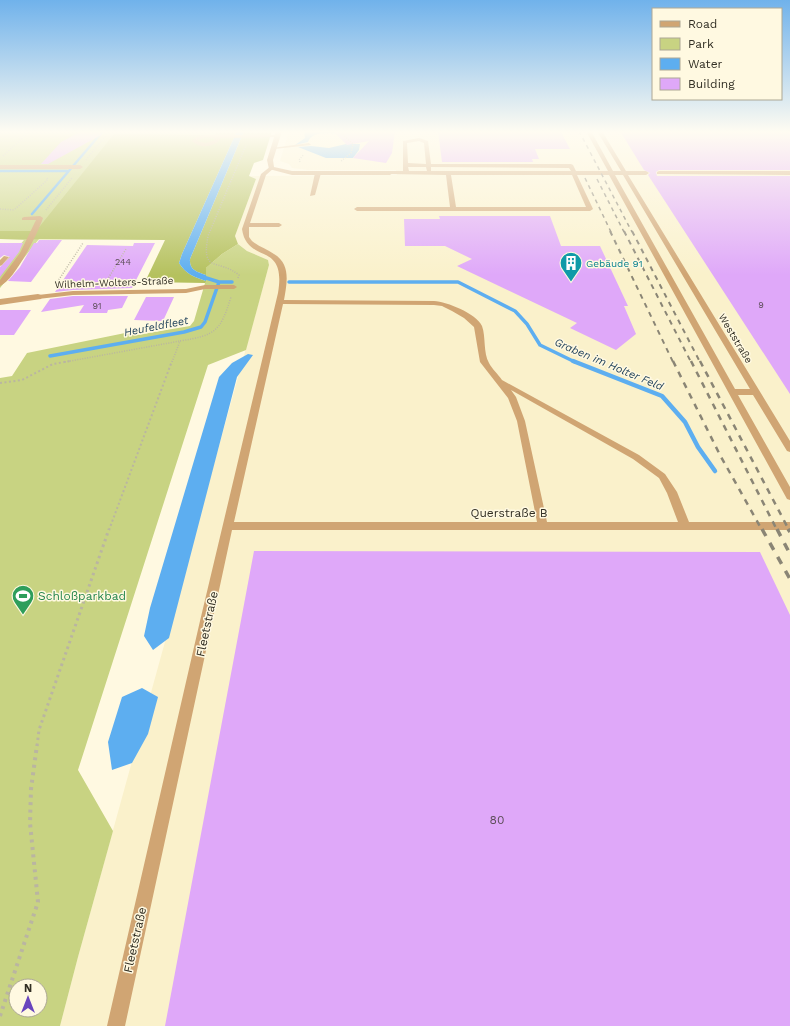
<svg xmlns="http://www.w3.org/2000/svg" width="790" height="1026" viewBox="0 0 790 1026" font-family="'Work Sans',sans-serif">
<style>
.built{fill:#faf1cb}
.green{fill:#c8d382;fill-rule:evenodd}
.forest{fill:#b5c15e}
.water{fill:#5daef0}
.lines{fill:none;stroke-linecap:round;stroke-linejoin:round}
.stream-far2{stroke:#5daef0;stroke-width:2.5}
.stream-far1{stroke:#5daef0;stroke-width:3.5}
.stream{stroke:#5daef0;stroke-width:4.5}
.building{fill:#dfa8f9}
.path-far3{stroke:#bab5a1;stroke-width:1.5;stroke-dasharray:1 1.5;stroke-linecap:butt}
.path-far2{stroke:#bab5a1;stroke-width:2;stroke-dasharray:2 2.5;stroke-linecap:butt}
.path-far1{stroke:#bab5a1;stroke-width:3;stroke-dasharray:2.5 3.5;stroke-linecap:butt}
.path{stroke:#bab5a1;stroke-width:4;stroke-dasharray:3 4.5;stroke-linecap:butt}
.lane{fill:#d0a573;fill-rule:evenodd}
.street{fill:#d0a573;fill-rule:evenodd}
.rail-far3{stroke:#8a8575;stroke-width:1.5;stroke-dasharray:4 4;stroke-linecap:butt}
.rail-far2{stroke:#8a8575;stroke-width:2;stroke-dasharray:5 5;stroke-linecap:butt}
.rail-far1{stroke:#8a8575;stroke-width:2.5;stroke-dasharray:6 6;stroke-linecap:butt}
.rail{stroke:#8a8575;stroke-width:3.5;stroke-dasharray:8 8;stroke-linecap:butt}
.labels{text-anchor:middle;stroke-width:3;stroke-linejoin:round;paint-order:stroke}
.far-number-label{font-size:9px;fill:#5d4d59}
.far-culture-label{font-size:10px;fill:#0d838f;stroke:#fff9e1;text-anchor:start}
.far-street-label{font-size:10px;fill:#322f24;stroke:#fff9e1}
.far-water-label{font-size:11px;font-style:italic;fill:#1b3d58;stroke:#fff9e1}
.street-label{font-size:12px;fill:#322f24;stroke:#fff9e1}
.leisure-label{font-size:12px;fill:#27864d;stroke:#fff9e1;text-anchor:start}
.near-number-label{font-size:12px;fill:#5d4d59}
</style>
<rect width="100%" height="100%" fill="#fff9e1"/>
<path class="built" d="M289,131H790V1026H60L78,957L269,265L268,260L247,251L238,244L235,236L256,179L249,176L397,175L396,170H308L292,168L289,164L280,161Z"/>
<path class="green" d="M0,131H217L215,135L39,239L0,288V268L24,240L0,239Z
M238,244L247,251L268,260L269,265L246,350L208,365L78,770L113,831L78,957L60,1026H0V378L12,376L27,353L130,332L137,335L190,326L194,321L205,283L206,268L222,254ZM16,986H40V1010H16Z"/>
<path class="forest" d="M217,131H237L182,254L179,263C186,274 194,277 206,281L205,283L145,282L165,240L0,239V231H36L114,134L215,135Z
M244,131H272L263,160L254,163L249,176L256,179L235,236L238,244L222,254L206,268V275C197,272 189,270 190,259Z"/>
<path class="water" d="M237,131H244L190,259C189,270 197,272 206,275V281C194,277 186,274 179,263L182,254Z
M304,131H344L342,134C332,134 312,130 308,142L295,145L305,138Z
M346,144H360L359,150L353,158H326L298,147L311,146L329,148Z
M248,354L253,355L237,377L169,638L153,650L144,636L150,608L219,377L232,363Z
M142,688L158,697L148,734L132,763L112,770L108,742L122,697Z"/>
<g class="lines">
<path class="stream-far2" d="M0,171H67
M32,214L103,131"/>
<path class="stream-far1" d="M200,276L219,282H232
M289,282H458L515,311L527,324L540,345L575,362
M50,356L184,332L201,327L205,322L219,282"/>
<path class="stream" d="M573,361L662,396L685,422L698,447L715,471"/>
</g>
<path class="building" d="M82,131H100L101,135L48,164H41L61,142Z
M333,131H395L392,153L386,163L353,158L369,141L347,145Z
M438,131L561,132L570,149H535L539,159H532L533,162H442Z
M620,131H790V170H659L656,172L657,176H790V394L648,175L650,173L644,170Z
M439,216H550L561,246H600L628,306H624L636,334L616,350L570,328L577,323L457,266L472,259L445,246H405L404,219H440Z
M39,240H62L31,282L8,281L20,267L34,243H37Z
M0,243H23L19,252L0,277V267L10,257L4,255L0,258Z
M134,243H155L132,288L73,290L55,292L87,245L133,246Z
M73,296H128L122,308L108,310L107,313H79L84,305L41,312L50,299Z
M146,297H174L163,321L134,320Z
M0,310H31L14,335H0Z
M254,551L760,552L790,615V1026H165Z"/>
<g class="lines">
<path class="path-far3" d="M339,131L353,144L351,153L340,162
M3,156L30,131
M86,160L109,131
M300,162L299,160L304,154
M0,209L15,210
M15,209L44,183L48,179L47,178
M46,210L72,178
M238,278L239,275C218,258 201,274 208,236L246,145
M106,282L126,249
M56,284L83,243
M65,362L180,341
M172,362L180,341C216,335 220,332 231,297"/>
<path class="path-far2" d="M0,383L22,380L53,364L70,361
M109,530L172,361"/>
<path class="path-far1" d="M37,746L39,730L109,529"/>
<path class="path" d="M0,1016L38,902L30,823L31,789L37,745"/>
<path class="lane" d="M586,131H591L613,171H621L597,131H602L626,171H646L649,173L646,175H628L790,441V452L787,451L753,395H738L790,487V500L787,499L609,175H577L593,209L590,211H357L354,209L357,207H450L446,175L388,174L387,173L390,171H403V141L419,138L428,141L431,164H571L573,165L576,171H608ZM419,141L424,143L426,164L408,163L407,143ZM408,167H426L427,171H409ZM431,167L569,168L571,171H431ZM451,175H572L586,207H456ZM615,175H623L750,389H735Z
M205,135H278L280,136L278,137L220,138V140C213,147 200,149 192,141L197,137ZM205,137L214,138L215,140L206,143L197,141Z
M309,143L311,145L274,149L272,148Z
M0,165H80L83,167L80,169H0Z
M271,166L274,168L266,175L250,223H279L282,225L279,227H249V237L252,241C259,247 267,249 274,254C291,264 287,283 284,300L434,301C447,302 476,313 482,326C486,337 483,353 489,363C492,369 498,374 502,380L639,455L665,474L677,492L689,522H790V530H232L125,1026H107L200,621L278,293C287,240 247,265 242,229L261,174ZM283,304L434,305L442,306L452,311L464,318L474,327L480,362L508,398L517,421L537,522H234ZM511,390L633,459L659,478L667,493L678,522H547L525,421L516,397Z
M318,171L321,173L315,195L310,196L315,173Z
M659,171H790V175L657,174V172Z
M24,217L40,216L43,218C38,233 15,280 0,286V280L20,253L36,220H22V218Z
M4,256L9,257L2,265L0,266V260Z
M205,285H234L237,287L234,289H205L186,293L73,295L38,299L34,297L38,295L73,291L186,289Z"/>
<path class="street" d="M276,131H282L273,160L274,167L292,171H390L393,173L390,175H292L269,169L267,160Z
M38,294L41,295L42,297L41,299L0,305V299Z"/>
<path class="rail-far3" d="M579,131L632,232
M585,178L611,232
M597,179L624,232"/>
<path class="rail-far2" d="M610,231L673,362
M624,231L691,362
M632,231L700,362"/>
<path class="rail-far1" d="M673,361L720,455L762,530
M691,361L777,530
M700,361L789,530"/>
<path class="rail" d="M762,529L790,579
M777,529L790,554
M788,529L790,532"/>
</g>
<linearGradient id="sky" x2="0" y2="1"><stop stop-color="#70b2eb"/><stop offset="0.48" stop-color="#fffcf2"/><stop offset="1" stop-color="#fffcf2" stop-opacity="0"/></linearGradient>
<rect width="790" height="275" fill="url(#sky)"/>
<defs>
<g id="building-pin" transform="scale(1.15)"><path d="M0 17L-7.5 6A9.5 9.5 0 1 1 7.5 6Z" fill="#0f9aa8" stroke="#fff9e1"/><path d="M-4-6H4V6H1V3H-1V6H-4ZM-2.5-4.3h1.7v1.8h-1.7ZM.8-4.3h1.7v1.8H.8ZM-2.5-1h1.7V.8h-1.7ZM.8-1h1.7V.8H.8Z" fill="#fff"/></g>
<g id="stadium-pin" transform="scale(1.15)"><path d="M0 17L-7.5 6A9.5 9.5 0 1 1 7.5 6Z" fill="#2e9e5b" stroke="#fff9e1"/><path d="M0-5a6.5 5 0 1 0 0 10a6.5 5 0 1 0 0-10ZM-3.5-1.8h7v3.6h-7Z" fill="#fff"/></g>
</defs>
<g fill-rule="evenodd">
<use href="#building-pin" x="571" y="263"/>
<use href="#stadium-pin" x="23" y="596"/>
</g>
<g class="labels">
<g class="far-number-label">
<text x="123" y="265">244</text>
<text x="761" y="308">9</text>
<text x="97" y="309">91</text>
</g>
<g class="far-culture-label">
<text x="586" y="267">Gebäude 91</text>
</g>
<g class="far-street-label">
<text transform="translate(114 282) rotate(-2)" y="4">Wilhelm-Wolters-Straße</text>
<text transform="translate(736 338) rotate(59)" y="4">Weststraße</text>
</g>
<g class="far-water-label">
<text transform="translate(156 326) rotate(-11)" y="4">Heufeldfleet</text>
<text transform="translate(609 364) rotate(23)" y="4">Graben im Holter Feld</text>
</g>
<g class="street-label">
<text x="509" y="517">Querstraße B</text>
<text transform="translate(207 624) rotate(-78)" y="4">Fleetstraße</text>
<text transform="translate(135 940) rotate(-77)" y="4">Fleetstraße</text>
</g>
<g class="leisure-label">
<text x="38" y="600">Schloßparkbad</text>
</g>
<g class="near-number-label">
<text x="497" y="824">80</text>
</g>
</g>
<rect x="652" y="8" width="130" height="92" fill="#fff9e1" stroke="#ada895"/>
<rect x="660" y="21" width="20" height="6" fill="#d0a573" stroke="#ada895"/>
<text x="688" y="28" font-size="12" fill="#322f24">Road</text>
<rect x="660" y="38" width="20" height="12" fill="#c8d382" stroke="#ada895"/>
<text x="688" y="48" font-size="12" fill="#322f24">Park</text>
<rect x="660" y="58" width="20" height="12" fill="#5daef0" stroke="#ada895"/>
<text x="688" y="68" font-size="12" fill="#322f24">Water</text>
<rect x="660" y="78" width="20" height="12" fill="#dfa8f9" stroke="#ada895"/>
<text x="688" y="88" font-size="12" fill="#322f24">Building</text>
<g transform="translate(28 998)"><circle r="19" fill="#fff9e1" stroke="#ada895"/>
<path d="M0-3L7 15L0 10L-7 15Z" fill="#6945bd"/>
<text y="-6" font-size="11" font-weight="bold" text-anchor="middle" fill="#322f24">N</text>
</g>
</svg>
